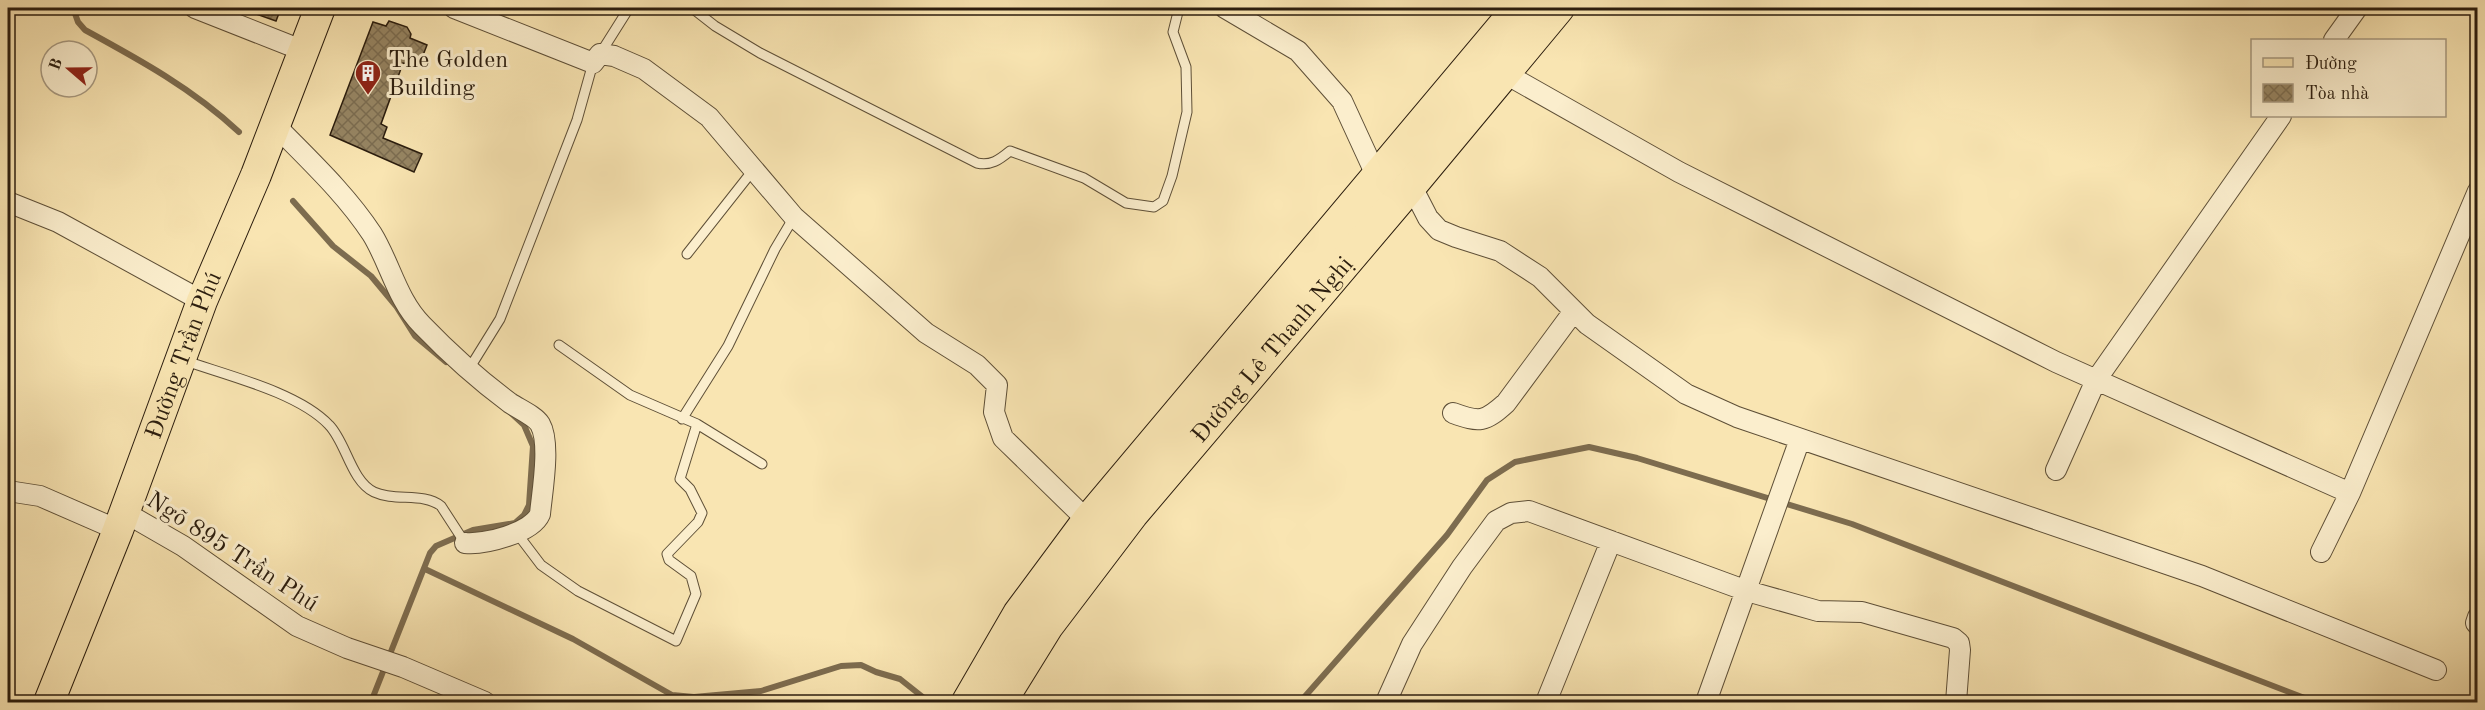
<svg xmlns="http://www.w3.org/2000/svg" width="2485" height="710" viewBox="0 0 2485 710" font-family="'Old Standard TT',serif">
<style>
.lines{fill:none;stroke-linecap:round;stroke-linejoin:round}
.stream{stroke:#7d6c4f;stroke-width:6}
.building{fill:url(#building-cross-hatch);stroke:#2b1d0e;stroke-width:1.5}
.service-casing{stroke:#5e4f37;stroke-width:11}
.minor-casing{stroke:#5e4f37;stroke-width:22}
.primary-casing{stroke:#2b1d0e;stroke-width:32}
.trunk-casing{stroke:#2b1d0e;stroke-width:34}
.service{stroke:#fbeecd;stroke-width:9}
.minor{stroke:#fbeecd;stroke-width:20}
.primary{stroke:#f9e5b2;stroke-width:30}
.trunk{stroke:#f9e5b2;stroke-width:32}
.labels{text-anchor:middle;stroke-width:6;stroke-linejoin:round;paint-order:stroke}
.poi-label{font-size:24px;fill:#2b1d0e;stroke:#fbeecd;text-anchor:start}
.street-label{font-size:24px;fill:#2b1d0e;stroke:#fbeecd}
</style>
<defs>
<pattern id="building-cross-hatch" width="8" height="8" patternUnits="userSpaceOnUse" patternTransform="scale(1.5)"><rect width="8" height="8" fill="#968563"/><path d="M0 0l8 8M0 8l8-8" fill="none" stroke="#7b6c50"/></pattern>
</defs>
<rect width="100%" height="100%" fill="#f9e5b2"/>
<filter id="stains"><feTurbulence type="fractalNoise" baseFrequency=".00333" numOctaves="4"/><feColorMatrix values="0 0 0 0 .2 0 0 0 0 .09 0 0 0 0 .02 0 0 0 .5 -.17"/></filter>
<radialGradient id="worn" r=".72"><stop offset=".6" stop-color="#630" stop-opacity="0"/><stop offset="1" stop-color="#630" stop-opacity=".3"/></radialGradient>
<g class="lines">
<path class="stream" d="M73,8L78,22L85,30C140,60 193,89 239,132
M293,201L333,246L371,276L396,306L415,336L446,362
M425,569L573,639L672,695L694,697L761,691L841,666L861,665L876,672L900,679L929,702
M371,702L430,553L436,546L473,530L515,523L524,515L529,505L533,446L524,425L511,413
M1300,702L1447,535L1487,480L1515,462L1589,447L1637,458L1852,524L2315,702"/>
</g>
<path class="building" d="M239,8H281L276,21Z
M389,21L407,27L411,34L410,38L427,45L418,68L403,63L381,124L387,127L383,138L422,154L414,172L330,135L373,22L386,26Z"/>
<g class="lines">
<g class="service-casing">
<path id="service" d="M692,8L715,26L760,53L977,163C991,166 999,160 1010,151L1084,178L1126,203L1154,207L1163,201L1172,176L1187,112L1186,67L1173,32L1179,8
M786,8L787,9
M600,54L629,8
M687,254L754,169
M559,345L630,395L697,424L762,464
M183,360C225,375 298,392 329,425C346,442 351,481 374,492C395,502 423,492 441,506L465,543
M469,369L500,319L577,120L593,63
M682,419L728,346L775,249L794,217
M516,532L541,565L578,591L676,641L696,594L691,576L669,560L667,554L698,522L702,513L690,489L680,479L697,424"/>
</g>
<g class="minor-casing">
<path id="minor" d="M195,8L304,51
M454,8L593,63L600,54L614,56L644,69L709,117L794,217L926,333L977,365L997,385L994,412L1003,438L1088,521
M1225,8L1298,51L1342,101L1376,175
M2334,40L2357,8
M1504,73L1679,172L2056,362L2350,493
M275,125C309,160 345,193 372,234C390,263 397,300 422,325C449,353 479,380 510,403C519,409 535,416 540,424C551,443 542,492 540,514C532,533 484,545 465,543
M1411,185L1428,218L1439,230L1456,237L1500,251L1540,277L1587,324L1686,394L1737,417L2202,576L2436,670
M8,202L58,222L202,301
M1453,413C1480,423 1485,422 1506,403L1574,311
M2056,470L2096,380L2281,116
M8,491L40,496L118,530
M124,512L183,546L297,626L347,648L403,667L485,702
M2321,552L2350,493L2478,191
M2476,623L2478,617
M1386,702L1412,644L1462,567L1496,521L1511,513L1529,511L1747,591L1818,611L1862,612L1953,638L1959,643L1960,650L1956,702
M1546,702L1611,541
M1706,702L1800,439"/>
</g>
<g class="primary-casing">
<g id="primary">
<path id="s1" d="M49,702L118,530L202,301L256,175L320,8"/>
</g>
</g>
<g class="trunk-casing">
<g id="trunk">
<path d="M968,702L1019,614L1088,521L1519,8"/>
<path id="s2" d="M1000,702L1047,626L1132,514L1411,185L1558,8"/>
</g>
</g>
<use href="#service" class="service"/>
<use href="#minor" class="minor"/>
<use href="#primary" class="primary"/>
<use href="#trunk" class="trunk"/>
</g>
<defs>
<g id="building-pin" transform="scale(1.35)"><path d="M0 17L-7.5 6A9.5 9.5 0 1 1 7.5 6Z" fill="#8f2418" stroke="#fbeecd"/><path d="M-4-6H4V6H1V3H-1V6H-4ZM-2.5-4.3h1.7v1.8h-1.7ZM.8-4.3h1.7v1.8H.8ZM-2.5-1h1.7V.8h-1.7ZM.8-1h1.7V.8H.8Z" fill="#fff"/></g>
</defs>
<g fill-rule="evenodd">
<use href="#building-pin" x="368" y="73"/>
</g>
<g class="labels">
<g class="poi-label">
<text x="388" y="67">The Golden<tspan x="388" dy="28">Building</tspan></text>
</g>
<g class="street-label">
<text dy="8" stroke="none"><textPath href="#s2" startOffset="446">Đường Lê Thanh Nghị</textPath></text>
<text dy="8" stroke="none"><textPath href="#s1" startOffset="372">Đường Trần Phú</textPath></text>
<text transform="translate(233 551) rotate(33)" y="8">Ngõ 895 Trần Phú</text>
</g>
</g>
<rect width="2485" height="710" fill="none" stroke="#f9e5b2" stroke-width="30"/>
<rect x="9" y="9" width="2467" height="692" fill="none" stroke="#2b1d0e" stroke-width="3"/>
<rect x="15" y="15" width="2455" height="680" fill="none" stroke="#2b1d0e" stroke-width="1.5"/>
<rect x="2251" y="39" width="195" height="78" fill="#fbeecd" stroke="#a89a81" stroke-width="1.5"/>
<rect x="2263" y="58" width="30" height="9" fill="#f9e5b2" stroke="#a89a81" stroke-width="1.5"/>
<text x="2305" y="69" font-size="18" fill="#2b1d0e">Đường</text>
<rect x="2263" y="84" width="30" height="18" fill="url(#building-cross-hatch)" stroke="#a89a81" stroke-width="1.5"/>
<text x="2305" y="99" font-size="18" fill="#2b1d0e">Tòa nhà</text>
<g transform="translate(69 69) rotate(290)"><circle r="28" fill="#fbeecd" stroke="#a89a81" stroke-width="1.5"/>
<path d="M0-4.5L10 22L0 15L-10 22Z" fill="#8f2418"/>
<text y="-9" font-size="16" font-weight="bold" text-anchor="middle" fill="#2b1d0e">B</text>
</g>
<rect width="100%" height="100%" filter="url(#stains)"/>
<rect width="100%" height="100%" fill="url(#worn)"/>
</svg>
